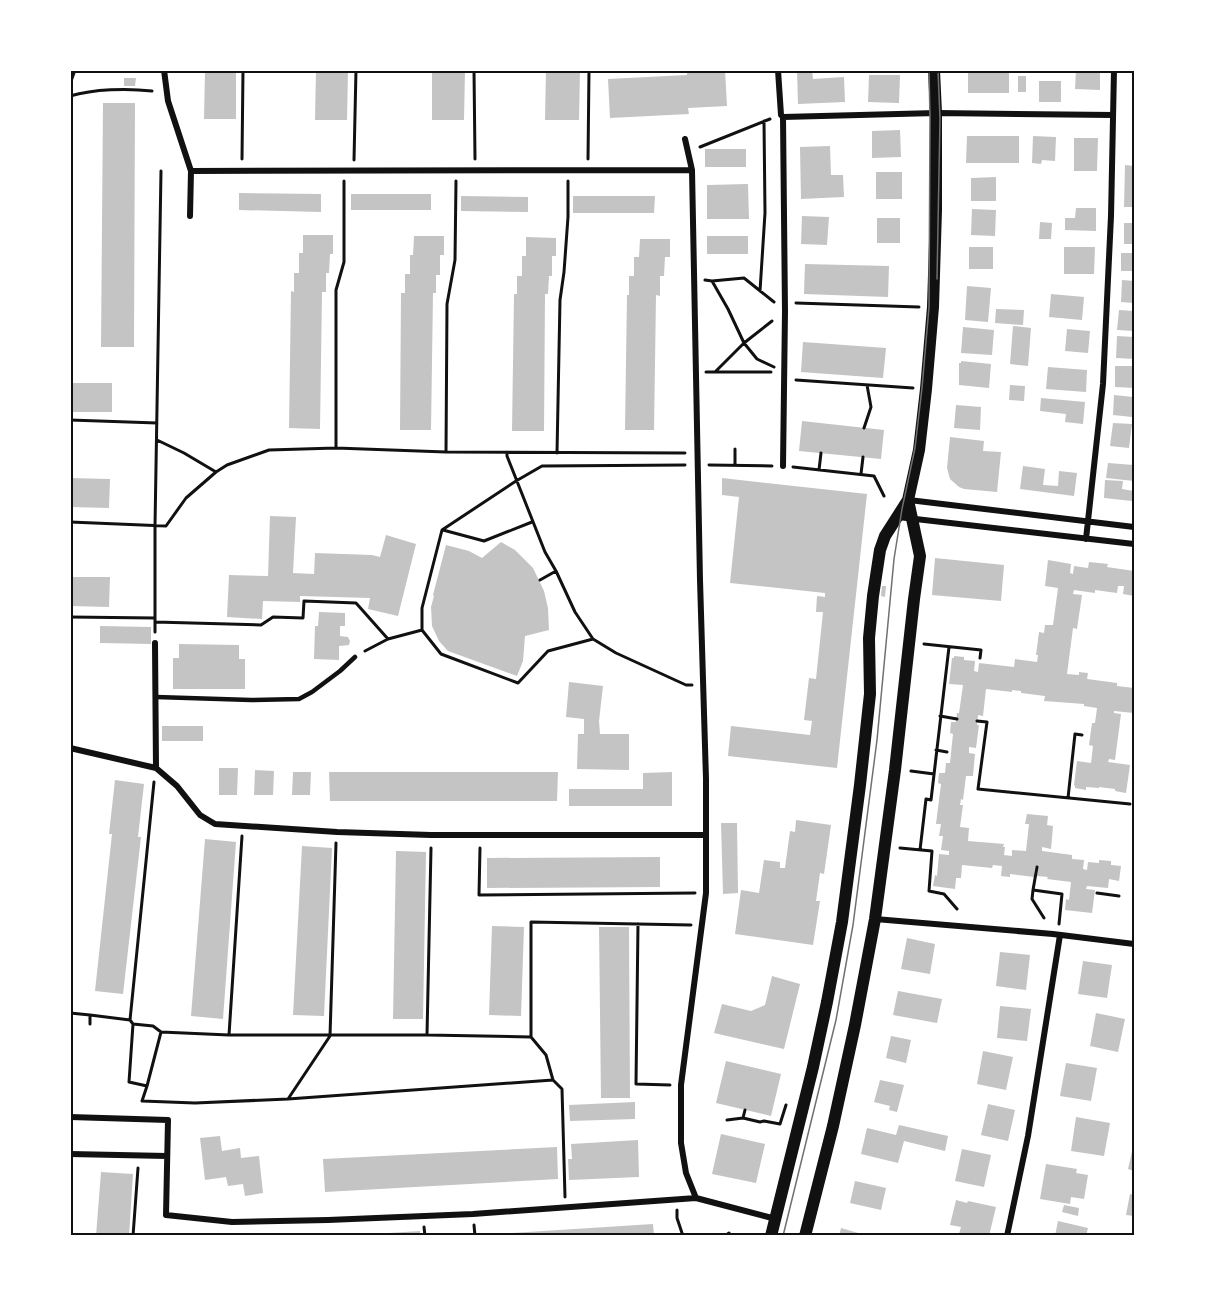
<svg xmlns="http://www.w3.org/2000/svg" width="1205" height="1306" viewBox="0 0 1205 1306" font-family="Lato,sans-serif">
<style>
.building{fill:#c4c4c4}
.lines{fill:none;stroke-linecap:round;stroke-linejoin:round}
.path{stroke:#111;stroke-width:3}
.service{stroke:#111;stroke-width:4.5}
.minor{stroke:#111;stroke-width:6}
.secondary{stroke:#111;stroke-width:12}
.tram{stroke:#707070;stroke-width:1.5}
.neatline{fill:none;stroke:#111;stroke-width:2}
</style>
<rect width="100%" height="100%" fill="#fff"/>
<path class="building" d="M205,70H236V119H204Z
M316,70H348L347,120H315Z
M432,70H465L464,120H432Z
M546,70H580L579,120H545Z
M725,70L727,106L688,108L689,114L610,118L608,79L687,75V73Z
M797,70H812L813,79L844,77L845,102L798,104Z
M968,70H1009V93H968Z
M1076,70H1100V90L1075,89Z
M869,75H900L899,103L868,102Z
M1018,76H1026V92H1018Z
M124,78H136L135,86H124Z
M1039,81H1061V102H1039Z
M103,103H135L134,347H101Z
M900,130L901,157L872,158V131Z
M967,136H1019V163H966Z
M1033,136L1056,137L1055,161L1042,160L1041,164L1032,163Z
M1074,138H1098L1097,171H1074Z
M830,146L831,175H843L844,197L801,199L800,147Z
M705,149H746V167H705Z
M1125,165L1134,166V207H1124Z
M876,172H902V199H876Z
M996,177V201H971V178Z
M748,184L749,219H707V185Z
M239,193L321,194V212L239,210Z
M351,194H431V210H351Z
M461,196L528,197V212L461,211Z
M573,196H655L654,213H573Z
M1076,208H1096V231L1065,230V218H1075Z
M972,209L996,210L995,236L971,235Z
M802,216L829,217L827,245L801,244Z
M877,218H900V243H877Z
M1040,222L1052,223L1051,239H1039Z
M1124,223H1134V244H1124Z
M303,235H333V254H330L329,273H326V292H322L320,429L289,428L291,291L294,292V273H299V253H303Z
M414,236H444V255H440V275H436V293H433L431,430H400L401,293H405V274H410V255H413Z
M707,236H748V254H707Z
M526,237L556,238V256H552V276H549L548,294H545L544,431H512L514,294H517V276H522V256H526Z
M640,239H670V257H665L664,276H660V296L656,295L654,430H625L627,295H629V276H634V257H639Z
M969,247H993V269H969Z
M1064,247H1095L1094,274H1064Z
M1121,253H1134V271H1121Z
M805,264L889,266L888,297L804,294Z
M1122,280L1134,281V303L1121,302Z
M967,286L991,288L988,322L965,320Z
M1051,294L1084,297L1082,320L1049,317Z
M996,309L1024,310L1023,325L995,323Z
M1119,310L1134,311V331L1117,330Z
M1013,326L1031,328L1028,366L1010,364Z
M963,327L994,330L992,355L961,353Z
M1067,329L1090,331L1088,353L1065,351Z
M1117,336L1134,337V359L1116,358Z
M803,342L886,348L883,378L801,372Z
M961,361L991,364L989,388L959,385V363H961Z
M1115,366H1134V388L1115,387Z
M1048,367L1087,370L1086,392L1046,389Z
M70,383H112V412H70Z
M1010,385L1025,386L1024,401L1009,400Z
M1114,395L1133,397L1132,417L1113,415Z
M1041,398L1085,402L1083,424L1065,422L1066,414L1040,411Z
M956,405L981,407L980,430L954,428Z
M802,421L884,430L881,459L799,451Z
M1113,423L1132,424L1129,448L1110,446Z
M950,437L984,441L983,451L1001,452L997,492L964,489L959,487L950,479L947,468Z
M1108,463L1134,465V481L1106,478Z
M1023,466L1045,469L1043,485L1058,486L1059,471L1077,473L1074,496L1020,489Z
M70,478L110,479L109,508L70,507Z
M722,478L867,494L837,768L728,756L731,726L810,735L812,721L804,720L809,678L816,679L823,612H816L817,596L825,597V593L730,583L739,497L722,495Z
M1105,480L1123,481L1122,489L1134,491L1132,501L1104,498Z
M270,516L296,517L293,573L314,574L315,553L372,555L380,557L386,535L416,544L398,616L368,609L370,598L300,596V602L263,601L262,619L227,617L229,575L268,576Z
M501,542L515,550L533,568L544,591L548,608L549,630L525,636L523,661L517,676L448,651L439,641L432,626L431,607L434,596L433,595L446,545L469,551L482,558Z
M935,558L1004,565L1001,601L932,595Z
M1048,560L1071,564L1070,573L1073,574L1074,566L1088,568L1089,562L1108,564L1107,567L1134,571V596L1123,594L1124,586H1118L1117,593L1095,590V593L1074,590L1073,594L1082,595L1077,629L1073,628L1067,674L1079,675V672L1088,673L1087,679L1117,683V686L1134,688V713L1114,711V713L1121,714L1115,760L1109,759L1108,762L1130,765L1126,793L1115,791V789L1099,787V788L1086,787V790L1075,788V786L1074,785L1077,761L1091,763L1093,746L1089,745L1092,723H1095L1097,708L1084,706V704L1044,701L1045,696L1021,693V691L1012,690V692L986,689L983,716L978,715L977,725H979L976,748L969,747V753L975,754L973,776H966L963,800L961,799L960,805H963L960,827L969,828L968,841L1004,844L1003,847H1005L1004,855L1012,856V850L1026,851L1029,824H1025L1027,814L1048,816L1047,825L1053,826L1051,849L1042,847V851L1072,855V859L1084,860L1083,869L1087,870L1088,862L1099,863V860L1111,861V865L1121,866L1119,881L1109,879L1108,888L1087,886L1086,889L1095,890L1092,913L1065,910L1066,899L1069,900L1071,882L1047,879L1048,877L1037,876L1038,867H1035L1034,877L1010,874V877L1001,876L1002,866L993,865L992,868L962,865L961,878H956L955,889L933,886L935,875L937,876L939,854L949,855V851L941,850L943,836H939L941,824H936L941,784L938,783L939,773H945L946,763H950L953,734L950,733L951,722H956L957,713H959L963,685L949,684L952,658H954V656L964,657V660L975,661L974,671L978,672L979,663L1014,667L1015,659L1037,662L1038,655H1036L1039,632L1044,633L1045,625H1053L1058,588L1045,586Z
M70,577H110L109,607L70,606Z
M882,586H886L885,597L881,596Z
M319,612L345,613V626H340V636L348,637L350,641L349,645L339,646V660L314,659L315,626H318Z
M100,626L151,627V644L100,643Z
M179,644L239,645V659H245V689H173V658H179Z
M569,682L603,686L599,721L600,734H629V770L577,769L578,734H584V719L566,717Z
M162,726H203V741H162Z
M219,768H238L237,795H219Z
M255,770L274,771L273,795H254Z
M293,772H311L310,795H292Z
M329,772H558L557,801H330Z
M672,772V806H569V789H643V773Z
M115,780L144,784L138,837H141L123,994L95,991L112,834H109Z
M796,820L831,825L824,874L820,873L816,901H820L813,945L735,934L741,890L759,893L764,860L780,862V868H785L790,831L795,832Z
M721,823H737L738,893L723,894Z
M205,839L236,842L223,1019L191,1016Z
M302,846L332,848L324,1016L293,1015Z
M396,851L426,852L423,1019H393Z
M660,857V887L487,888V858Z
M492,926L524,927L521,1016L489,1015Z
M599,927H629L630,1098H601Z
M907,938L935,944L930,974L901,969Z
M1000,952L1030,955L1026,990L996,986Z
M1083,961L1112,965L1107,998L1078,994Z
M772,976L800,984L784,1049L714,1033L722,1004L751,1011L765,1005Z
M898,991L942,999L937,1023L893,1015Z
M1000,1006L1031,1009L1027,1041L997,1038Z
M1096,1013L1125,1019L1118,1052L1090,1046Z
M891,1036L911,1040L906,1063L886,1058Z
M983,1051L1013,1057L1006,1090L977,1084Z
M726,1061L781,1074L771,1116L716,1103Z
M1066,1063L1097,1068L1091,1101L1060,1096Z
M880,1080L904,1085L897,1112L889,1110L890,1106L874,1102Z
M635,1102V1119L570,1121L569,1105Z
M988,1104L1015,1110L1008,1141L981,1135Z
M1076,1117L1110,1123L1104,1156L1071,1151Z
M899,1125L948,1136L945,1151L904,1141L898,1163L861,1154L867,1128L896,1135Z
M721,1134L765,1144L756,1183L712,1174Z
M220,1136L222,1151L240,1148L241,1158L259,1156L263,1193L245,1196L243,1184L228,1186L226,1177L205,1180L200,1138Z
M638,1140L639,1177L569,1180L568,1159H572L571,1144Z
M557,1147L558,1179L325,1192L323,1159Z
M1133,1147L1134,1148V1171L1128,1169Z
M962,1149L991,1155L984,1187L955,1181Z
M1046,1164L1077,1169L1076,1173L1088,1175L1084,1199L1071,1197L1070,1204L1040,1199Z
M101,1172L133,1174L129,1236H96Z
M855,1181L886,1188L881,1210L850,1203Z
M1130,1194L1134,1195V1216L1126,1215Z
M956,1200L967,1203L968,1201L996,1207L989,1236H967L959,1234L961,1227L950,1225Z
M1064,1205L1079,1208L1078,1216L1062,1212Z
M1058,1221L1088,1228L1086,1236H1055Z
M653,1224L654,1236H495V1234Z
M841,1228L865,1235V1236H839Z
M420,1231V1236H389V1233Z"/>
<g class="lines">
<path class="path" d="M474,70L475,159
M70,84L75,70
M70,96C94,89 127,88 152,91
M700,147L770,119
M242,159L243,70
M588,159L589,70
M354,160L356,70
M705,280L712,281L728,309L744,343L757,359L774,367
M712,281L744,278L774,302
M760,291L765,213L764,121
M796,303L919,307
M706,372H771
M715,372L744,343L772,321
M796,380L913,388
M70,420L157,423
M864,428L871,407L867,385
M157,440L184,453L216,472
M336,448V290L344,262V181
M446,452L447,304L455,260L456,181
M507,452V456L545,552L556,571L575,612L593,639
M557,453L560,300L564,272L568,217V181
M685,465L542,466L516,481L442,530L422,608V630L441,654L518,683L548,651L593,639L616,653L686,685H692
M709,465L772,466
M735,465V449
M793,467L874,476L884,496
M819,470L821,453
M861,474L863,457
M70,522L166,526L186,498L216,472L227,465L269,450L336,448L446,452L685,453
M443,530L484,541L532,522
M540,580L556,571
M70,617L155,618
M155,622L261,625L273,617L303,618L304,601L356,603L388,639
M155,632V526L161,171
M924,644L981,650L980,658
M365,651L388,639L422,630
M940,716L957,719
M977,721L987,722L978,789L1130,804
M936,750L947,752
M911,771L934,774
M1068,798L1075,734L1082,735
M480,848L479,895L695,893
M900,848L932,851L929,891L944,894L957,909
M920,850L926,799L931,800L949,647
M1033,890L1037,867
M1097,893L1119,896
M1044,918L1032,899L1033,890L1062,894L1059,924
M638,924L636,1084L670,1085
M70,1013L90,1015
M90,1024V1015L130,1020
M133,1024L130,1020L154,782
M161,1032L147,1086L129,1082L133,1024L153,1026L161,1032L229,1035H427L531,1037
M229,1035L242,836
M427,1035L431,848
M531,1037V922L691,925
M553,1080L562,1089L565,1197
M147,1086L142,1101L195,1103L288,1099L553,1080L546,1055L531,1037
M288,1099L330,1036L336,843
M745,1110L743,1118L760,1122L764,1121L780,1124L786,1105
M727,1120L743,1118
M677,1210V1218L683,1236
M474,1225L475,1236
M424,1227L425,1236
M133,1236L138,1168
M725,1236L729,1233"/>
<path class="service" d="M156,697L251,700L299,699L312,692L340,671L355,657"/>
<path class="minor" d="M164,70L168,101L191,171L190,216
M778,70L781,115L783,117L785,311L783,466
M783,117L936,113L1113,115
M685,139L692,170L700,580L706,779V893L681,1085V1143L686,1173L696,1198
M191,171L692,170
M909,500L1134,527
M898,517L1134,544
M1086,539L1103,384L1111,216L1114,70
M155,643L156,768
M70,748L156,768L177,786L200,815L215,824L337,832L431,835H706
M875,919L1053,934L1134,944
M70,1117L168,1120L166,1215L232,1222L328,1220L473,1214L696,1198L776,1219
M70,1154L167,1156
M1007,1236L1028,1136L1060,935"/>
<path class="secondary" d="M771,1236L813,1067L827,1002L842,922L860,785L870,694L869,638L873,596L880,550L885,536L908,500L919,450L926,389L933,307L936,210V113L934,70
M805,1236L833,1126L855,1025L875,919L895,770L914,599L920,556L908,500"/>
<path class="tram" d="M937,279L940,119L938,70
M783,1236L836,1020L853,925L877,740L894,559L902,509L915,448L922,388L929,307L930,119L929,70"/>
</g>
<rect width="1205" height="1306" fill="none" stroke="#ffffff" stroke-width="144"/>
<rect x="72" y="72" width="1061" height="1162" class="neatline"/>
</svg>
